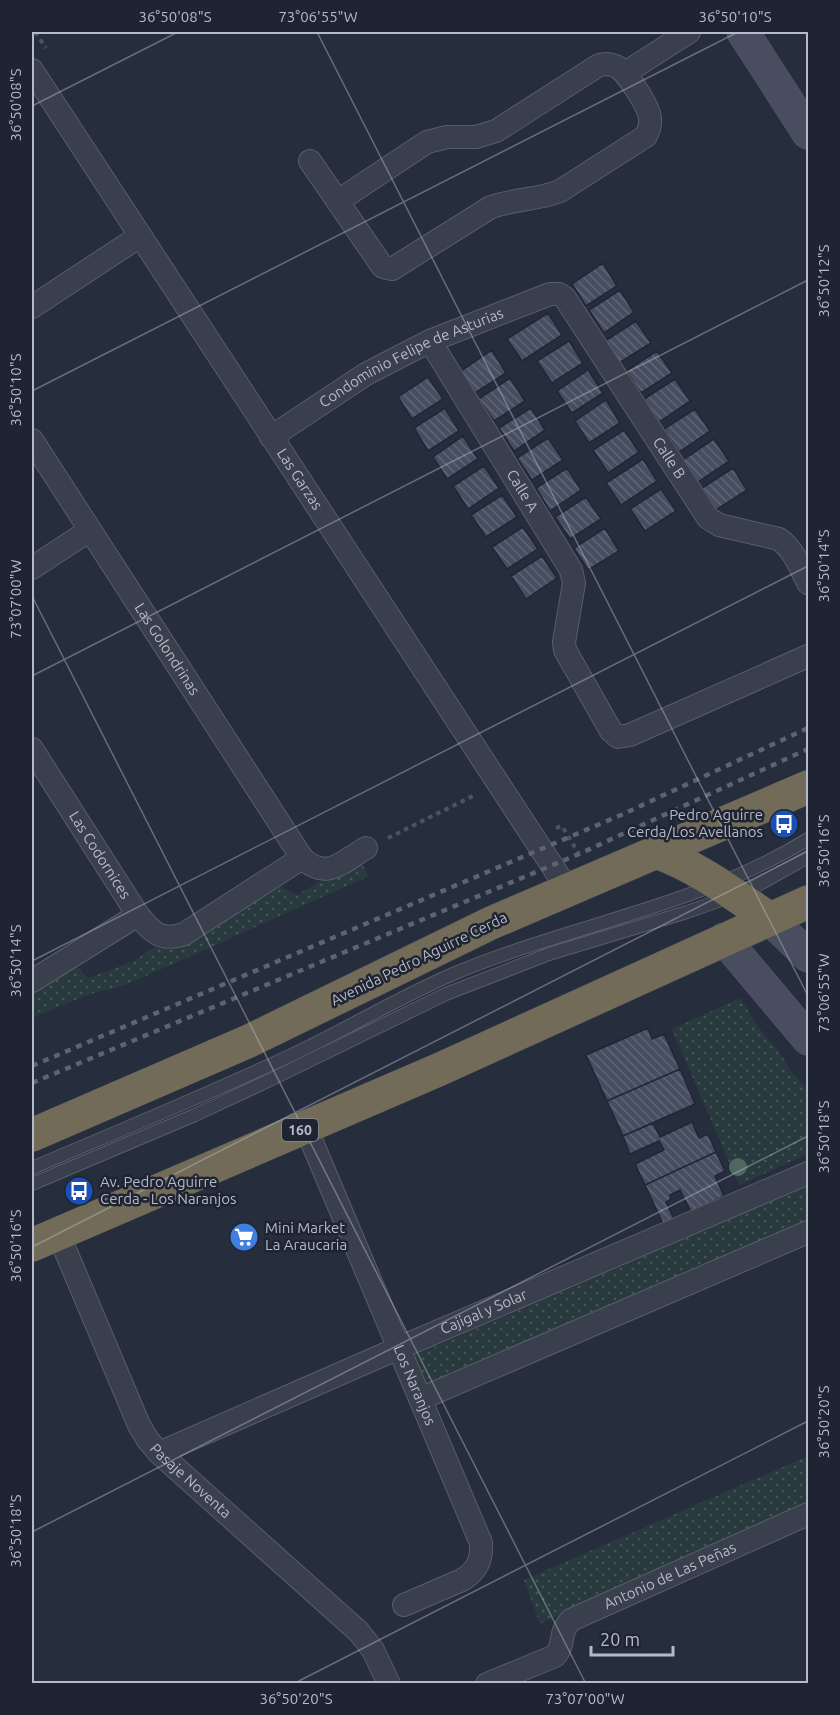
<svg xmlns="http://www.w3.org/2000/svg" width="840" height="1715" viewBox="0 0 840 1715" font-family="Ubuntu,sans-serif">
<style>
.grass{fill:url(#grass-dots)}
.building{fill:url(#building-back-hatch);stroke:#212634;stroke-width:1.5}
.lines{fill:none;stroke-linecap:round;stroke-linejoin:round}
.lane-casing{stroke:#585d6b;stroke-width:14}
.street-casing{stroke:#585d6b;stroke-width:24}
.secondary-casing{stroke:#585d6b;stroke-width:33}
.highway-casing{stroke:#454a58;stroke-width:34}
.path{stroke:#48575d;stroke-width:4;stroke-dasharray:4.5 4.5;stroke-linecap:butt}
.lane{stroke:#3a3f4d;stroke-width:12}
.street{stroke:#3a3f4d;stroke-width:22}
.secondary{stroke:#484e60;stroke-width:32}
.highway{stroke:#726b57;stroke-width:33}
.rail{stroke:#5c6374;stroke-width:4.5;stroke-dasharray:6 6;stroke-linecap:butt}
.tree{fill:#4e6760}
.ticks{fill:none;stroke:#b6bac8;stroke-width:1.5;stroke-opacity:0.45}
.labels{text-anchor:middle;stroke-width:5;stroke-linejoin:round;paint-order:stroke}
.shield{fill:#1f2432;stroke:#898d9b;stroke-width:1.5}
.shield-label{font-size:14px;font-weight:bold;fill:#b6bac8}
.street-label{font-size:15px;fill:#b6bac8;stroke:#1f2432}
.poi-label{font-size:15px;fill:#b6bac8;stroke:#1f2432;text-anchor:start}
.neatline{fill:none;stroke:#b6bac8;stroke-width:2}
.ticks-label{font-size:15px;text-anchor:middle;fill:#b6bac8}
</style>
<defs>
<pattern id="grass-dots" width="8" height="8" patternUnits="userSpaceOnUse" patternTransform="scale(1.5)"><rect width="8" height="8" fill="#293a3f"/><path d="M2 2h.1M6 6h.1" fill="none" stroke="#465459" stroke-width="1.8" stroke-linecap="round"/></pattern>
<pattern id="building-back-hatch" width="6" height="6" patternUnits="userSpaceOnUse" patternTransform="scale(1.5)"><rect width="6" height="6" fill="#474e61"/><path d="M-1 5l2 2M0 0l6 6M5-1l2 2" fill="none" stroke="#5f6576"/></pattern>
</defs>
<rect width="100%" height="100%" fill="#262d3d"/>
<path class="grass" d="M358,858L369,876L128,984L87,995L32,1018V974L70,958L88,978L132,962L263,877L297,895Z
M740,998L759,1028L779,1052L793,1074L808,1089V1154L739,1185L672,1029Z
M808,1186V1220L424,1389L411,1357Z
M808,1456V1503L540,1624L524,1580Z"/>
<path class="building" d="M603,263L617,286L586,306L572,284Z
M620,290L634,312L604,333L589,310Z
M548,313L562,335L522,361L507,339Z
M636,321L651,343L619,363L605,341Z
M569,341L583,363L552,383L537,361Z
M492,350L506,373L475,393L461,371Z
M657,351L672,373L641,393L626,371Z
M588,370L603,393L572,413L557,391Z
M428,377L443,399L412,419L398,397Z
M510,378L525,401L494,421L479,399Z
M675,379L690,401L659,422L644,399Z
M606,400L620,423L589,443L575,421Z
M445,408L459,431L428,451L414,428Z
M531,408L545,430L514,451L499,428Z
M695,409L710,431L679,452L664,429Z
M624,430L639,452L608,473L593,450Z
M463,436L478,459L447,479L433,457Z
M548,438L563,460L532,480L517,458Z
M714,439L729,461L698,482L683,460Z
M643,459L657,481L621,505L606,483Z
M484,466L499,488L468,509L453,486Z
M567,468L581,490L550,511L536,488Z
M733,468L747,490L716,510L702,488Z
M661,489L676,511L645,531L630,509Z
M502,495L517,517L486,537L471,515Z
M586,497L601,519L570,539L555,517Z
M523,527L538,549L507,569L492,547Z
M605,528L619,551L588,570L574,548Z
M542,556L557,578L526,599L511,576Z
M648,1028L652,1039L664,1034L680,1069L607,1101L586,1055Z
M680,1069L695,1104L623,1136L607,1101Z
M692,1122L699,1138L708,1134L716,1152L645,1185L635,1164L664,1150L659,1141L630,1154L623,1136L653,1123L660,1137Z
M716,1152L725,1171L715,1176L724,1196L691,1212L680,1190L670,1195L671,1199L666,1202L675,1221L664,1226L645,1185Z"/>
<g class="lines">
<g class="lane-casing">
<path id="lane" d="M32,1168C121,1130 211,1093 298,1052C350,1027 400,997 453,974C569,925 700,906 808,839
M32,1184L195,1115L272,1079L446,994L549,954L687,912L735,895L756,886L808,857"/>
</g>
<g class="street-casing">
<g id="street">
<path id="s1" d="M32,70L568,890"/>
<path d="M625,73L689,32"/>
<path d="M310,161L380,263L383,267L392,269L491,207C514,199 538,200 560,191L646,136C649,130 651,125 650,118C649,107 627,72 617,67C611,63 605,64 599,65L496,131L476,137H447L427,142L338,201"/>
<path d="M32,307L140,236"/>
<path id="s2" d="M430,341L571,570L574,583L564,642L565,650L611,731L618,737L630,735L808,656"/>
<path id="s3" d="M271,437L366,374L430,341L550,294H559L565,298L708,518L719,525L779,539C794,550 800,567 808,583"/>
<path id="s4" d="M32,440L302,858"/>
<path d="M32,568L90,530"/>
<path id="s5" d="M32,749L138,915C152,932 160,942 184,934L302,858C327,881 342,862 366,848"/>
<path d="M32,981L138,915"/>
<path id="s6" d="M306,1128L481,1543C482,1560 477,1571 462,1580L404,1605"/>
<path id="s7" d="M58,1233L139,1425L148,1440L159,1453L359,1632L373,1650L389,1684"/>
<path d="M420,1399L808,1232"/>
<path id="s8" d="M159,1453L399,1348L808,1173"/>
<path id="s9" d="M487,1684L555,1656C566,1644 557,1635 571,1620L808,1514"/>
</g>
</g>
<g class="secondary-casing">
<path id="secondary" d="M743,32L808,133
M770,919L808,956
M724,939L808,1039"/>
</g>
<g class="highway-casing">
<path id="highway" d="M656,852C698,867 733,894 770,919
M32,1135L249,1041L491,923L808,787
M32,1245L438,1070L808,902"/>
</g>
<path class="path" d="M35,32L46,48
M556,828L562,826L579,854
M388,838L473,796L475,798"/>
<use href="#lane" class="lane"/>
<use href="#street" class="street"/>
<use href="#secondary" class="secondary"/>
<use href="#highway" class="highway"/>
<path class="rail" d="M32,1066L621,815L808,728
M32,1083L579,854L808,749"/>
</g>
<circle class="tree" cx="738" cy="1167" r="9"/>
<path class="ticks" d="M317,32L808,996M32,106L178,32M32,391L738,32M32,596L586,1684M32,676L808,280M32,961L808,566M32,1247L808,851M32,1532L808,1136M293,1684L808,1421"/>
<defs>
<g id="bus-disc" transform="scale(1.5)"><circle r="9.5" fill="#1a4fb4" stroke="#1f2432"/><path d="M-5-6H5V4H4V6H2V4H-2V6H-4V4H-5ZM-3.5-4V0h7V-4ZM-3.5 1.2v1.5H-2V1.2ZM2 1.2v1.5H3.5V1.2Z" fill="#fff"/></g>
<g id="supermarket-disc" transform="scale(1.5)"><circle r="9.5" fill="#3f7fe0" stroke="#1f2432"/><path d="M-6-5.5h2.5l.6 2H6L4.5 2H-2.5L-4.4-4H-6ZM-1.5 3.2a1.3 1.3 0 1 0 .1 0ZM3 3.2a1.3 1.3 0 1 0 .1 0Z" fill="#fff"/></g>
</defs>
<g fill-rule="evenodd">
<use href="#bus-disc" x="784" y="824"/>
<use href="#bus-disc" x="79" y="1191"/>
<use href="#supermarket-disc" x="244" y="1237"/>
</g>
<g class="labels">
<rect class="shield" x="282" y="1119" width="36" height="22" rx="4.5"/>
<g class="shield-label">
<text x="300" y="1135">160</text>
</g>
<g class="street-label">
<text dy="5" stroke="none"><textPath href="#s3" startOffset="162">Condominio Felipe de Asturias</textPath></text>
<text dy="5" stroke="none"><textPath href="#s3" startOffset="522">Calle B</textPath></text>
<text dy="5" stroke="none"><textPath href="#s1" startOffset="489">Las Garzas</textPath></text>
<text dy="5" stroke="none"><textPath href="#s2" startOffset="176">Calle A</textPath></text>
<text dy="5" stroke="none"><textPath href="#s4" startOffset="249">Las Golondrinas</textPath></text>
<text dy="5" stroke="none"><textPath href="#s5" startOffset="126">Las Codornices</textPath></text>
<text transform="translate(419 959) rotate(-26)" y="5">Avenida Pedro Aguirre Cerda</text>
<text dy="5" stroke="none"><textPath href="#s8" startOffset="354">Cajigal y Solar</textPath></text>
<text dy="5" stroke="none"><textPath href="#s6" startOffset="279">Los Naranjos</textPath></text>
<text dy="5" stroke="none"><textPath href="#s7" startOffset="285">Pasaje Noventa</textPath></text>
<text dy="5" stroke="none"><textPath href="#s9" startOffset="222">Antonio de Las Peñas</textPath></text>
</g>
<g class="poi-label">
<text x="763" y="820" text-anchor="end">Pedro Aguirre<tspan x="763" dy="17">Cerda/Los Avellanos</tspan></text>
<text x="100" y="1187">Av. Pedro Aguirre<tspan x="100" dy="17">Cerda - Los Naranjos</tspan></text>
<text x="265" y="1233">Mini Market<tspan x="265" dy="17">La Araucaria</tspan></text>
</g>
</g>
<rect width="840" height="1715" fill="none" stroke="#1f2432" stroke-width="66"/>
<path d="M591 1646v9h82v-9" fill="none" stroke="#b6bac8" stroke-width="3"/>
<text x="600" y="1646" font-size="18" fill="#b6bac8" stroke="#1f2432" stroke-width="4.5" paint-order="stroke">20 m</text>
<rect x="33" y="33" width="774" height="1649" class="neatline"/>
<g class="ticks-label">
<text x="175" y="22">36°50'08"S</text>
<text x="318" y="22">73°06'55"W</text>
<text x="735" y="22">36°50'10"S</text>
<text transform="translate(16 105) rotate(-90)" y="5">36°50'08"S</text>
<text transform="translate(824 281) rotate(-90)" y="5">36°50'12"S</text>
<text transform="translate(16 390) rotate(-90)" y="5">36°50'10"S</text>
<text transform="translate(824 566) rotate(-90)" y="5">36°50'14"S</text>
<text transform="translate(16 599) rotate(-90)" y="5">73°07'00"W</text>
<text transform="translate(824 851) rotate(-90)" y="5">36°50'16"S</text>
<text transform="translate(16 961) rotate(-90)" y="5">36°50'14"S</text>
<text transform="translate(824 993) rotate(-90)" y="5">73°06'55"W</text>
<text transform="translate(824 1137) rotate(-90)" y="5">36°50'18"S</text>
<text transform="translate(16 1246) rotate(-90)" y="5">36°50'16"S</text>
<text transform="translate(824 1422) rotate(-90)" y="5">36°50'20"S</text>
<text transform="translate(16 1531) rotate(-90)" y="5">36°50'18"S</text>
<text x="296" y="1704">36°50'20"S</text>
<text x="585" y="1704">73°07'00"W</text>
</g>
</svg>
